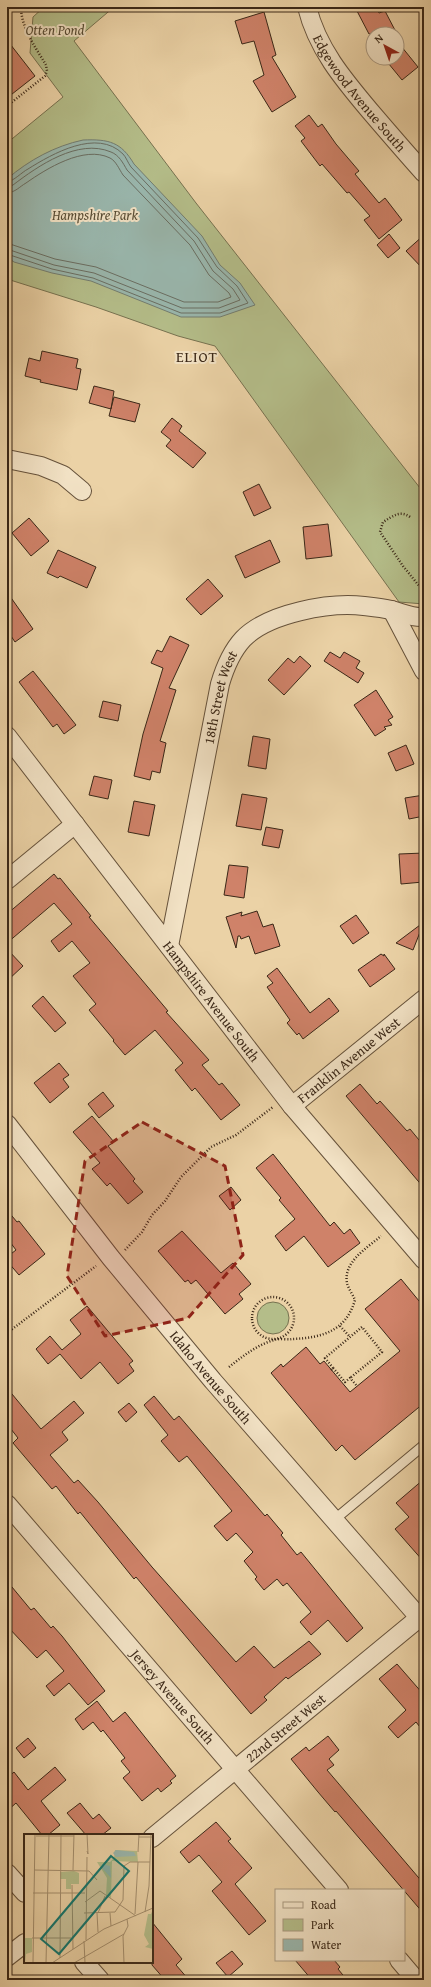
<svg xmlns="http://www.w3.org/2000/svg" width="431" height="1987" viewBox="0 0 431 1987" font-family="'Gentium Book Plus',serif">
<style>
.green{fill:#b4bd89;stroke:#777250}
.water{fill:#99b6ac;stroke:#737d70}
.lines{fill:none;stroke-linecap:round;stroke-linejoin:round}
.shore{stroke:#6a6e62;stroke-width:1}
.building{fill:#cf8269;stroke:#3a2717}
.lane-casing{stroke:#66523b;stroke-width:11}
.street-casing{stroke:#66523b;stroke-width:20}
.path{stroke:#3a2717;stroke-width:2.5;stroke-dasharray:1 2;stroke-linecap:butt}
.lane{stroke:#f2e2c5;stroke-width:9}
.street{stroke:#f2e2c5;stroke-width:18}
.marked{fill:#8f2418;fill-opacity:0.2;stroke:#8f2418;stroke-width:3;stroke-dasharray:8 5;stroke-linejoin:round}
.labels{text-anchor:middle;stroke-width:4;stroke-linejoin:round;paint-order:stroke}
.park-label{font-size:14px;font-style:italic;fill:#584c34;stroke:#f2e2c5}
.street-label{font-size:14px;fill:#3a2717;stroke:#f2e2c5}
.neighbourhood-label{font-size:15px;letter-spacing:1px;fill:#3a2717;stroke:#f2e2c5}
.inset-road{fill:none;stroke:#a48e6d;stroke-width:1}
.view{fill:#0f766e;fill-opacity:0.15;stroke:#0f766e;stroke-width:2}
.inset-edge{fill:none;stroke:#3a2717;stroke-width:2}
</style>
<rect width="100%" height="100%" fill="#ebd2a6"/>
<filter id="stains"><feTurbulence type="fractalNoise" baseFrequency=".005" numOctaves="4"/><feColorMatrix values="0 0 0 0 .2 0 0 0 0 .09 0 0 0 0 .02 0 0 0 .5 -.17"/></filter>
<radialGradient id="worn" r=".72"><stop offset=".6" stop-color="#630" stop-opacity="0"/><stop offset="1" stop-color="#630" stop-opacity=".3"/></radialGradient>
<path class="green" d="M44,7H114L74,41L196,203L424,493V604L399,602L215,346L178,336L96,307L7,279V143L63,97L30,53L33,17Z
M257 1318a16 16 0 1 1 32 0a16 16 0 1 1-32 0Z"/>
<path class="water" d="M83,140C109,139 121,142 134,164L202,236L220,265L240,283L255,305L220,317H181L91,281L52,273L14,262L7,257V179C29,160 55,146 83,140Z"/>
<g class="lines">
<path class="shore" d="M7,182C14,181 22,172 28,169C52,154 97,128 123,154C126,157 128,163 131,167L198,238L217,267L237,286L248,303L220,313H181L93,278L52,269L7,254
M7,187L13,185C38,166 78,138 111,152C119,155 123,163 127,170L194,241L213,271L233,289L240,300L219,308H182L94,273L54,265L7,249
M7,193C16,192 19,187 26,183C46,169 84,145 110,158C116,161 119,169 123,175L190,245L209,275L229,293L231,297L218,302H184L96,267L55,259L7,243"/>
</g>
<path class="building" d="M364,7H376L379,13L385,11L397,34H369L357,11Z
M264,12L276,55L272,57L296,97L272,112L253,81L264,75L254,41L242,44L235,21Z
M7,40L35,76L7,98Z
M397,41L418,67L402,80L384,58H397Z
M309,115L318,127L322,124L336,144L359,171L355,174L379,203L385,198L402,220L379,239L364,220L370,216L349,192L347,193L322,164L320,166L301,141L305,138L295,126Z
M389,234L400,248L388,258L377,245Z
M424,235V270L406,251Z
M42,351L78,359L76,368L81,369L77,390L40,382L41,380L25,376L29,358L40,361Z
M94,386L114,391L111,409L89,403Z
M114,397L140,404L135,422L109,416Z
M172,418L182,426L179,431L206,453L193,468L166,446L171,440L161,432Z
M259,484L271,508L254,516L243,492Z
M29,518L49,541L31,556L12,533Z
M328,524L332,556L306,559L303,527Z
M270,540L280,562L245,578L235,556Z
M58,550L96,567L87,588L60,576L58,578L47,573Z
M208,579L223,596L201,615L186,599Z
M7,592L33,629L15,642L7,630Z
M170,636L189,645L169,688L176,690L160,741L166,743L160,773L152,771L150,780L134,776L143,734L163,668L151,663L157,650L162,652Z
M330,652L340,658L344,652L360,661L356,668L364,673L358,683L324,661Z
M300,656L311,666L284,695L268,680L288,658L294,663Z
M33,671L76,725L64,734L57,724L53,727L19,682Z
M376,690L393,717L388,720L392,725L384,727L386,729L375,736L354,705Z
M103,701L121,705L118,721L99,717Z
M253,736L270,739L266,769L248,766Z
M406,745L414,764L396,771L388,753Z
M94,776L112,780L108,799L89,795Z
M242,794L267,798L261,830L236,826Z
M424,795V816L409,819L405,798Z
M134,801L155,805L149,836L128,832Z
M266,827L283,830L279,848L262,845Z
M424,853L423,882L401,884L399,854Z
M229,865L248,867L244,898L224,895Z
M54,874L58,879L60,878L91,916L89,917L168,1011L166,1012L209,1060L202,1065L219,1085L222,1083L240,1105L221,1120L195,1088L192,1091L175,1070L183,1063L155,1030L125,1055L113,1041L114,1040L89,1010L96,1004L73,976L90,963L72,941L59,952L51,941L72,924L54,903L7,943V914Z
M257,911L263,927L273,924L280,946L255,954L249,936L241,939L240,936H238L236,948L226,917L242,912L241,916Z
M356,915L369,933L353,944L340,926Z
M424,922L413,950L396,943Z
M7,949L23,966L7,981Z
M381,954L384,956V954L395,969L370,987L358,970Z
M277,968L310,1013L329,998L339,1011L303,1039L299,1033L297,1035L287,1023L290,1020L267,987L273,983L267,976Z
M43,996L66,1023L55,1032L32,1006Z
M59,1063L69,1075L63,1079L69,1087L50,1103L34,1083Z
M360,1084L377,1104L380,1101L407,1131L410,1129L424,1146V1188L346,1096Z
M103,1092L114,1106L99,1118L88,1104Z
M92,1116L114,1142L108,1146L135,1179L133,1181L143,1192L128,1204L110,1183L107,1186L92,1169L100,1163L73,1132Z
M273,1154L330,1226L334,1222L344,1234L350,1229L360,1243L328,1267L304,1236L286,1251L275,1236L295,1219L279,1200L281,1198L256,1168Z
M231,1187L241,1200L230,1210L219,1196Z
M7,1210L17,1222L19,1221L45,1254L19,1275L7,1261V1257L16,1250L7,1238Z
M182,1231L221,1273L233,1263L251,1284L239,1294L243,1299L225,1314L196,1280L191,1284L188,1280L185,1282L158,1251Z
M401,1279L424,1307V1403L355,1460L342,1445L336,1451L271,1373L281,1364L283,1367L306,1347L320,1364L324,1361L350,1392L400,1351L365,1309Z
M87,1306L133,1361L129,1364L134,1371L118,1384L100,1362L81,1379L60,1354L48,1364L36,1349L50,1336L62,1350L81,1334L70,1320Z
M7,1388L41,1429L74,1401L84,1413L62,1432L68,1440L50,1455L74,1483L78,1480L98,1502L152,1567L236,1662L254,1646L274,1668L309,1641L321,1654L288,1679L286,1677L264,1697L267,1700L251,1714L136,1577L134,1579L80,1512L78,1514L56,1486L52,1489L13,1443L18,1438L7,1424Z
M154,1396L174,1420L179,1416L265,1516L267,1514L283,1533L281,1535L297,1555L301,1552L363,1628L347,1642L328,1620L311,1635L300,1622L311,1612L287,1583L283,1586L277,1579L264,1590L255,1579L257,1577L244,1561L253,1552L236,1533L227,1541L214,1526L232,1511L187,1456L179,1462L161,1441L168,1435L144,1405Z
M129,1403L137,1412L126,1422L118,1412Z
M424,1479V1562L395,1529L409,1517L396,1503Z
M7,1581L31,1610L34,1608L51,1628L53,1626L62,1636L105,1691L88,1705L69,1683L54,1696L46,1686L64,1671L46,1650L37,1658L7,1626Z
M397,1664L424,1695V1732L416,1722L398,1738L388,1727L406,1710L379,1679Z
M97,1701L113,1722L125,1712L176,1776L170,1781L172,1783L161,1792L158,1788L142,1801L123,1778L130,1772L121,1761L125,1758L103,1730L101,1732L93,1722L83,1730L75,1719Z
M328,1736L339,1750L329,1759L334,1765L327,1770L424,1884V1914L336,1811L335,1812L318,1792L291,1759L306,1747L309,1751Z
M28,1738L36,1748L24,1758L16,1748Z
M55,1767L66,1780L41,1801L60,1825L48,1835H42L16,1803L7,1811V1778L14,1772L28,1790Z
M80,1803L93,1819L99,1814L111,1828L102,1835H86L67,1813Z
M216,1822L231,1839L228,1841L252,1868L235,1884L266,1921L249,1935L212,1891L222,1882L199,1855L189,1863L180,1852Z
M152,1922L182,1959L176,1965L189,1980H165L152,1965Z
M232,1951L243,1964L228,1977L216,1963Z
M295,1960H334L340,1967L338,1969L347,1980H312Z"/>
<g class="lines">
<g class="lane-casing">
<path id="lane" d="M334,1520L424,1445"/>
</g>
<g class="street-casing">
<g id="street">
<path id="s1" d="M307,7C317,48 343,79 370,111C388,132 406,153 424,173"/>
<path d="M7,459L41,466L63,475L82,491"/>
<path d="M392,610L424,671"/>
<path id="s2" d="M7,736L292,1106L424,1260"/>
<path d="M7,880L75,824"/>
<path id="s3" d="M169,946L220,684C225,667 231,652 243,639C268,613 330,602 364,606C373,607 383,608 391,610C403,613 412,618 424,617"/>
<path id="s4" d="M292,1106L424,999"/>
<path id="s5" d="M7,1124L111,1258L213,1381L424,1623"/>
<path id="s6" d="M7,1504L339,1890"/>
<path id="s7" d="M152,1838L419,1618"/>
<path d="M7,1873L25,1893"/>
<path d="M7,1957L25,1943"/>
<path d="M399,1960L416,1980"/>
<path d="M84,1962L100,1980"/>
</g>
</g>
<path class="path" d="M7,106L45,76L47,71L46,65C36,48 21,28 21,7
M410,517C400,510 393,516 383,522L380,532L403,566L424,592
M125,1250L142,1232L152,1215L165,1201L181,1177L211,1147L236,1135L273,1107
M252 1318a21 21 0 1 1 42 0a21 21 0 1 1-42 0Z
M340,1326L350,1337
M7,1333L96,1266
M229,1367C243,1356 257,1345 274,1340C279,1338 287,1340 292,1339C322,1338 346,1331 355,1300C353,1295 348,1288 347,1283C343,1262 367,1248 381,1236
M333,1368L325,1358L362,1327L382,1352L350,1378
M331,1370L333,1368L345,1382L350,1378L357,1386"/>
<use href="#lane" class="lane"/>
<use href="#street" class="street"/>
</g>
<path class="marked" d="M142,1122L225,1166L243,1255L188,1318L105,1336L67,1276L85,1161Z"/>
<g class="labels">
<g class="park-label">
<text x="55" y="35">Otten Pond</text>
<text x="95" y="220">Hampshire Park</text>
</g>
<g class="street-label">
<text dy="5" stroke="none"><textPath href="#s1" startOffset="102">Edgewood Avenue South</textPath></text>
<text dy="5" stroke="none"><textPath href="#s3" startOffset="254">18th Street West</textPath></text>
<text dy="5" stroke="none"><textPath href="#s2" startOffset="335">Hampshire Avenue South</textPath></text>
<text dy="5" stroke="none"><textPath href="#s4" startOffset="73">Franklin Avenue West</textPath></text>
<text dy="5" stroke="none"><textPath href="#s5" startOffset="325">Idaho Avenue South</textPath></text>
<text dy="5" stroke="none"><textPath href="#s6" startOffset="254">Jersey Avenue South</textPath></text>
<text dy="5" stroke="none"><textPath href="#s7" startOffset="173">22nd Street West</textPath></text>
</g>
<g class="neighbourhood-label">
<text x="197" y="362">ELIOT</text>
</g>
</g>
<g transform="translate(24 1834)">
<rect width="129" height="129" fill="#ebd2a6"/>
<path d="M91,16L113,17L114,28L88,27L87,64L82,61L83,44L73,28H86L90,24ZM50,37L55,39V50H47V55H42V45H36V38ZM129,75V115L121,113L125,110L120,101L124,80H127ZM0,104H8V118L2,120L1,129Z" fill="#b4bd89"/>
<path d="M92,16L110,18L112,22L92,23L89,19ZM78,30L86,32L87,44L78,34Z" fill="#99b6ac"/>
<path class="inset-road" d="M12,2H50M115,3H129M63,17L64,20L63,0M114,18L115,0M10,36L65,37L73,46M49,36L50,0M48,51L49,115M9,59H61M61,68L76,57L112,82M121,78L125,52L127,0M60,79L91,78L99,66L100,32L106,28H126M73,79L74,98M74,79L81,62M86,79L87,92M111,80L114,28M8,104H47M62,106L63,23M60,107L61,129M36,124L37,0M9,129L11,0M22,129L25,0M28,129L80,95L129,74M50,129L100,100M100,129L99,102L104,92L103,85"/>
<path class="view" d="M87,22L105,37L35,120L17,105Z"/>
<rect width="129" height="129" class="inset-edge"/>
</g>
<rect width="431" height="1987" fill="none" stroke="#ebd2a6" stroke-width="24"/>
<rect x="8" y="8" width="415" height="1971" fill="none" stroke="#3a2717" stroke-width="2"/>
<rect x="12" y="12" width="407" height="1963" fill="none" stroke="#3a2717"/>
<rect x="275" y="1889" width="130" height="72" fill="#f2e2c5" stroke="#a8977f"/>
<rect x="283" y="1902" width="20" height="6" fill="#f2e2c5" stroke="#a8977f"/>
<text x="311" y="1909" font-size="12" fill="#3a2717">Road</text>
<rect x="283" y="1919" width="20" height="12" fill="#b4bd89" stroke="#a8977f"/>
<text x="311" y="1929" font-size="12" fill="#3a2717">Park</text>
<rect x="283" y="1939" width="20" height="12" fill="#99b6ac" stroke="#a8977f"/>
<text x="311" y="1949" font-size="12" fill="#3a2717">Water</text>
<g transform="translate(385 46) rotate(320)"><circle r="19" fill="#f2e2c5" stroke="#a8977f"/>
<path d="M0-3L7 15L0 10L-7 15Z" fill="#8f2418"/>
<text y="-6" font-size="11" font-weight="bold" text-anchor="middle" fill="#3a2717">N</text>
</g>
<rect width="100%" height="100%" filter="url(#stains)"/>
<rect width="100%" height="100%" fill="url(#worn)"/>
</svg>
